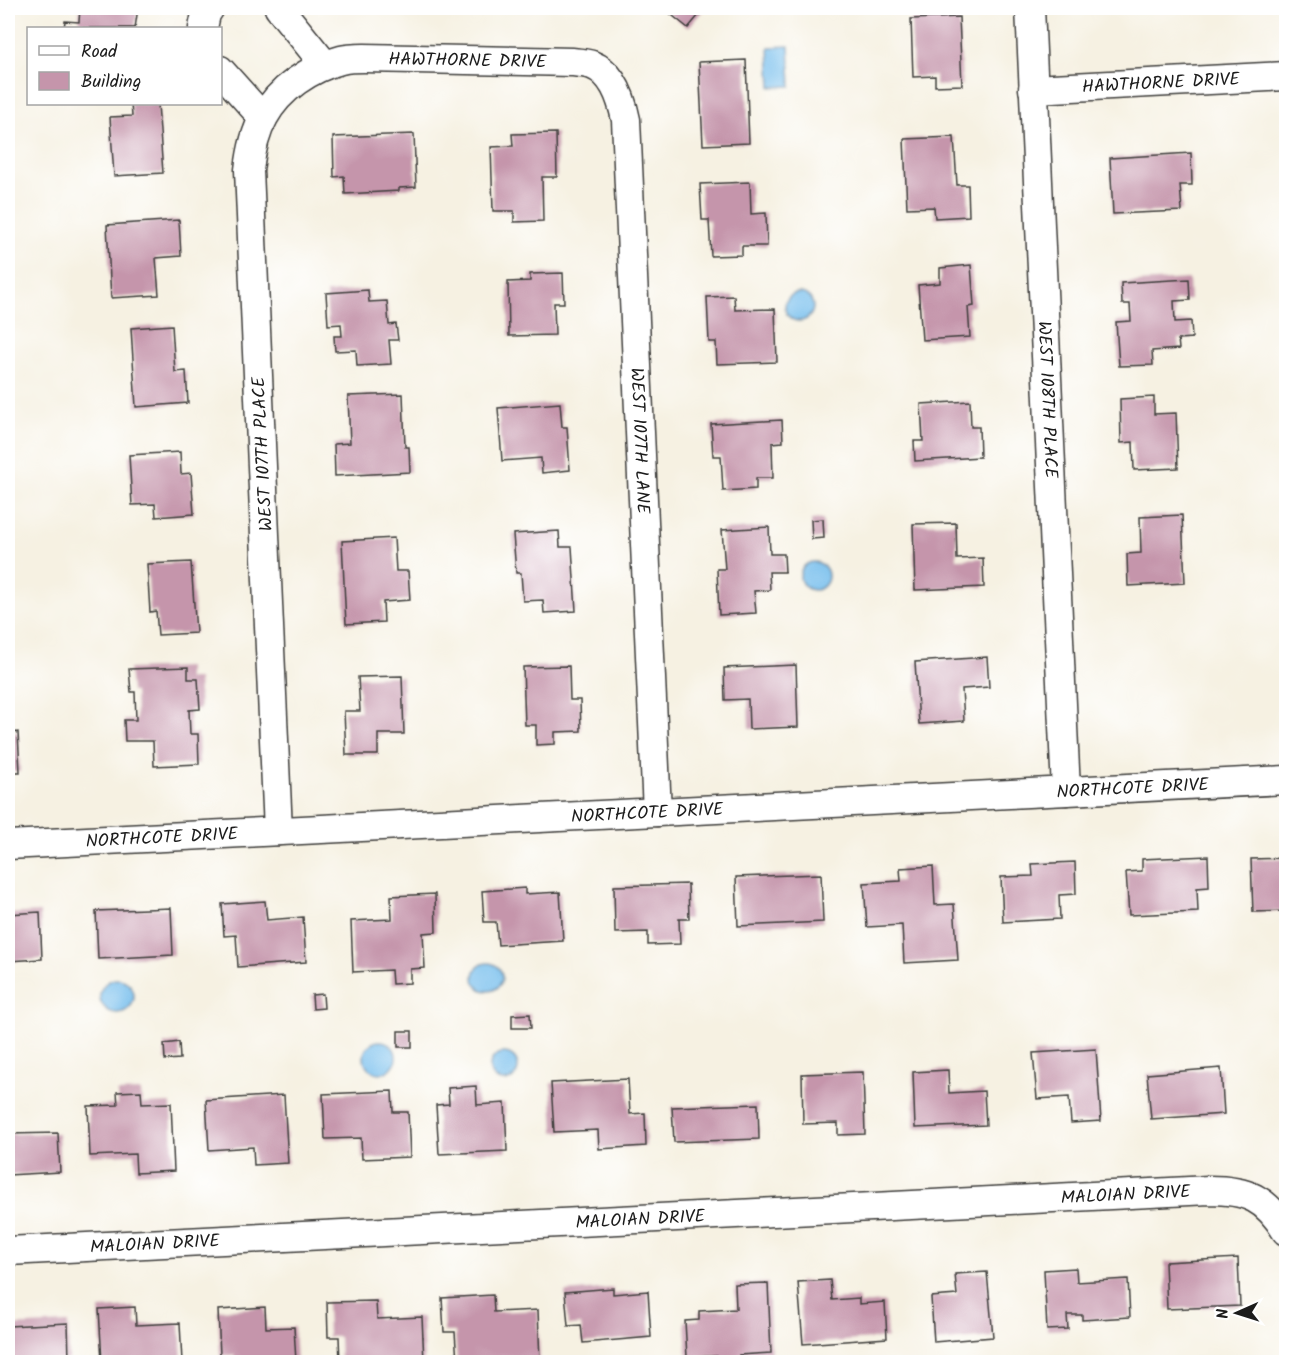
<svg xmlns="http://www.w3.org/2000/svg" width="1294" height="1370" viewBox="0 0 1294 1370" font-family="Kalam,sans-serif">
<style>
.water{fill:#74bdec;stroke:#486c84;stroke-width:1.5}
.building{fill:#c595ab}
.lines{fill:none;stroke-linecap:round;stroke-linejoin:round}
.minor-casing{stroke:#3d3c3a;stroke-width:31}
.minor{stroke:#fff;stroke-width:28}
.labels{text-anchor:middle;stroke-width:6;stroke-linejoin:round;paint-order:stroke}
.street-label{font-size:18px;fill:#1c1c1c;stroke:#fff}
</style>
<rect width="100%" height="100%" fill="#fff"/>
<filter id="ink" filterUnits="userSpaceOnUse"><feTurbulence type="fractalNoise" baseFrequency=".0167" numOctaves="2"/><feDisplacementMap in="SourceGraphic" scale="12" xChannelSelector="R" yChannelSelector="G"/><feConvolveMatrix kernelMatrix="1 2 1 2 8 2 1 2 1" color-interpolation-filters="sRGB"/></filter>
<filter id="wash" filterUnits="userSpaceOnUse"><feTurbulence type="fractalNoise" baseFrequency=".008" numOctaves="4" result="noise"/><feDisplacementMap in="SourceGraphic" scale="24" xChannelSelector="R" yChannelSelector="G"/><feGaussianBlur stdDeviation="1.35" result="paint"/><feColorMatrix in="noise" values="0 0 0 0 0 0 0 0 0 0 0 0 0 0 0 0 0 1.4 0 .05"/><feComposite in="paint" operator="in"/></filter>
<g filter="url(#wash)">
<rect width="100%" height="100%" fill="#f6f1e2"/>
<path class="water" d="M789,46L791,86L771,87L769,47Z
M785 307a14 14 0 1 1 28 0a14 14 0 1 1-28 0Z
M800 576a14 14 0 1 1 28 0a14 14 0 1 1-28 0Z
M474 977a14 14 0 1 1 28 0a14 14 0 1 1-28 0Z
M100 996a17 17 0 1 1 34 0a17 17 0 1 1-34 0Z
M364 1057a16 16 0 1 1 32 0a16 16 0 1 1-32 0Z
M490 1067a14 14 0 1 1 28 0a14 14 0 1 1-28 0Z"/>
<g id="blocks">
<path class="building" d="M80,8H138L135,28H64L65,21L79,22Z
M663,8H705L688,28Z
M1106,8H1147L1148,10L1106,12Z
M959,17L962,85L935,86V76L913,77L911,19Z
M746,60L749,143L703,145L699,62Z
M131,104H158L163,173L114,176L110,117L132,116Z
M556,133L557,177H542L543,221L514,222V211H493L491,147L513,146L512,134Z
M414,134L416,187L399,188V191L345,194L344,176L334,177L333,137Z
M954,137L957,185H968L969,216L935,218L934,207L907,208L904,139Z
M1191,153L1192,185H1180L1182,211L1113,214L1110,158Z
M750,182L751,214L766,213L767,246H742V255L711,256L709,220H702L700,184Z
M179,220L181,256L156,258L159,295L111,298L107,225Z
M971,265L974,306L968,307L970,337L922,340L918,285L940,283V268Z
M563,273L564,303H554L555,335L509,336L508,282L530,281V274Z
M1189,279L1190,300L1174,301L1175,322L1191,321L1192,338L1178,339L1179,349L1152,351L1153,365L1119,366L1116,322L1131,321L1130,304H1122L1121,283Z
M368,290L369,302L387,301L389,325L396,324L398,340H389L391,364L357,366L356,350L335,351L334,336H342L341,324L328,325L326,293Z
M734,296L735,310L775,309L777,362L717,364L716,342H709L707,297Z
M172,325L175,372L186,371L188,403L136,407L131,328Z
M403,394L405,447H409L410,472L335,476L334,444L350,443L348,396Z
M1154,397V414L1176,413L1178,468L1134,470L1133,442L1121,443L1120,399Z
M970,401L971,427H979L980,457L915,461L914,441H923L921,404Z
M560,403L562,427H567L570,470L542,473L541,458L502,461L498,408Z
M782,420L783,442L772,443L773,478H756V489L723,491L721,456H713L711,424Z
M180,452L181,474L191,473L194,514L156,517L155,504L132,505L129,455Z
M1182,515L1185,583L1128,586L1127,554L1141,553L1140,517Z
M823,519L824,538L812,539L811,520Z
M956,523L957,559L983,558L984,587L915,590L913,524Z
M769,527L770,554H784L785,572H769L770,590L754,591L756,613L719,615L717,569H725L722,530Z
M559,531L560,547H572L576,611L544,613L543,600L523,601L521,573H516L513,534Z
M394,538L396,571H408L410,600L383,602L384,622L346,624L342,541Z
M191,562L196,633L158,635L156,611L150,612L147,564Z
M987,657L989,687L962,689L964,721L919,724L915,662Z
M796,665L798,727L749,729L748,699L725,700L724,668Z
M569,666L570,700H580L581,731L555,732V744L536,745V725H525L523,667Z
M188,667V679H198L200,709L189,710L190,734H198L199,764L154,766L153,741H125L124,720H136L135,692H131L129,669Z
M402,676L404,734H378V755H346L344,711H360L358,677Z
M8,706H9L11,733L18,732L20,772H8Z
M1208,856L1209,887L1197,888L1198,912L1129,915L1126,872L1142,871V859Z
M1286,858V911L1253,912L1251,859Z
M1075,862L1076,894L1059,895L1060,919L1003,922L1001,877L1033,876L1032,864Z
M933,866L935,905L954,904L958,960L904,963L902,925L867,927L864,883L901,881L900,868Z
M821,874L823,922L738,926L736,877Z
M688,884L689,919H679L680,944L648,945V932L615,933L614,886Z
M525,888V894L560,892L563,941L498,945L496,922H484L482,891Z
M435,894L436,932L423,933L425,968L410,969V983L392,984L391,970L353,972L351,921L392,919L391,896Z
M265,901L267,920L303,917L306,962L238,967L236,935L224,936L222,904Z
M171,908L173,955L98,959L96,911Z
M40,912L42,959L8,961V914Z
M323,994L324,1008L313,1009L312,995Z
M530,1014L531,1028H512V1015Z
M398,1031H412V1047H398Z
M179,1042L180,1059L165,1060L164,1044Z
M1096,1049L1101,1121L1071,1123L1069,1097L1037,1099L1033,1053Z
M1221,1068L1224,1114L1151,1119L1147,1074Z
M948,1070L949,1093L984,1091L986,1125L915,1128L913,1072Z
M863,1072L865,1134L838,1135V1123L803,1124L802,1074Z
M628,1079L630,1114L645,1113L646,1146L599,1149L598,1130L554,1132L551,1083Z
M476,1086L477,1105L505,1103L507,1151L439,1154L436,1105L449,1104L448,1088Z
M141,1091L142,1104L171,1103L174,1171L136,1173L135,1154L90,1156L88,1106L118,1105L117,1092Z
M392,1091L393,1112H408L410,1157L362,1159L361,1138L325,1139L323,1094Z
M284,1095L288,1163L254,1165L253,1147L209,1150L206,1100Z
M758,1104L759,1139L674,1142L672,1107Z
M58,1133L60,1172L8,1175V1134Z
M1238,1258L1240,1306L1167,1309L1165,1262Z
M1076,1268L1077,1282L1128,1279L1130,1317L1082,1320V1315H1067L1068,1329L1047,1330L1044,1270Z
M987,1272L993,1337L934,1342L931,1297L957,1295L955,1274Z
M830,1280L832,1300L859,1298V1304L885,1302L887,1338L803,1344L798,1282Z
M768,1283L771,1353L739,1355L740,1362H717V1356L687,1357L685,1321L699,1320V1311L736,1309L735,1284Z
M613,1288V1294L648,1291L651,1337L583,1343L581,1325L568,1326L565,1292Z
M493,1295L494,1312L538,1310L540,1362H457L455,1332H444L442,1298Z
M376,1301L377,1319L422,1317L424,1362H340L339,1337H328L327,1302Z
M135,1307L136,1325L180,1323L182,1362H102L99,1309Z
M265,1307L266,1328L294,1327L296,1362H234V1355L220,1356L218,1310Z
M68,1323L69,1360L8,1362V1326Z"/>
</g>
</g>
<g filter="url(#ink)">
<use href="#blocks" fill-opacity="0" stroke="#3d3c3a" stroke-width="1.5"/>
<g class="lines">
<g class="minor-casing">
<g id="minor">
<path d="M279,8L325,65"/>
<path id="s1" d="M1030,8L1066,791"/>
<path d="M203,28L206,14L210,8"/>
<path d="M220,70L263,118"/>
<path id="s2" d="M1033,89L1286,76"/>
<path id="s3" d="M278,831L249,170C251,152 255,133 264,117C279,89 310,68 341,60C348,58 356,58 364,58L573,62C579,63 586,63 592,65C613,73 622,100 626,120L657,812"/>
<path id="s4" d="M8,845L1286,780"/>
<path id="s5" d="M8,1251L1209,1190C1247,1190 1266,1198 1286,1231"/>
</g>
</g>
<use href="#minor" class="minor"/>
</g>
</g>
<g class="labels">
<g class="street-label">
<text dy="6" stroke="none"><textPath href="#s3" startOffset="942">HAWTHORNE DRIVE</textPath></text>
<text dy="6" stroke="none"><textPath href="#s2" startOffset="128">HAWTHORNE DRIVE</textPath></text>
<text dy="6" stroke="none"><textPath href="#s1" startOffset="392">WEST 108TH PLACE</textPath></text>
<text dy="6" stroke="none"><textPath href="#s3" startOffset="1455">WEST 107TH LANE</textPath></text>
<text transform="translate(262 454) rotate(-93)" y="6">WEST 107TH PLACE</text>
<text dy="6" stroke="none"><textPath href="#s4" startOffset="1126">NORTHCOTE DRIVE</textPath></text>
<text dy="6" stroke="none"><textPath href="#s4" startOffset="640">NORTHCOTE DRIVE</textPath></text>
<text dy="6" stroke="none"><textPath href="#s4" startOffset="154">NORTHCOTE DRIVE</textPath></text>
<text dy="6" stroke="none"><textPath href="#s5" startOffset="1119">MALOIAN DRIVE</textPath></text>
<text dy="6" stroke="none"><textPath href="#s5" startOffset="633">MALOIAN DRIVE</textPath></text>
<text dy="6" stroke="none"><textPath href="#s5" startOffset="147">MALOIAN DRIVE</textPath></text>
</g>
</g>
<rect width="1294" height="1370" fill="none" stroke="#fff" stroke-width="30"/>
<rect x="27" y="27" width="195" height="78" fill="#ffffff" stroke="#a4a4a4" stroke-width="1.5"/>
<rect x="39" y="46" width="30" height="9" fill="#ffffff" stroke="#a4a4a4" stroke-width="1.5"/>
<text x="81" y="57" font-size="18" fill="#1c1c1c">Road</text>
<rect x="39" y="72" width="30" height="18" fill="#c595ab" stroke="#a4a4a4" stroke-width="1.5"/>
<text x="81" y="87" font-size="18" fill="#1c1c1c">Building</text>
<g transform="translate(1237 1313) rotate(267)" stroke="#ffffff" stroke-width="4.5" paint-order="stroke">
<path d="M0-4.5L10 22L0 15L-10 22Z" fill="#1c1c1c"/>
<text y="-9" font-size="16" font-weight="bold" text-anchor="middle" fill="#1c1c1c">N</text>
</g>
</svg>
